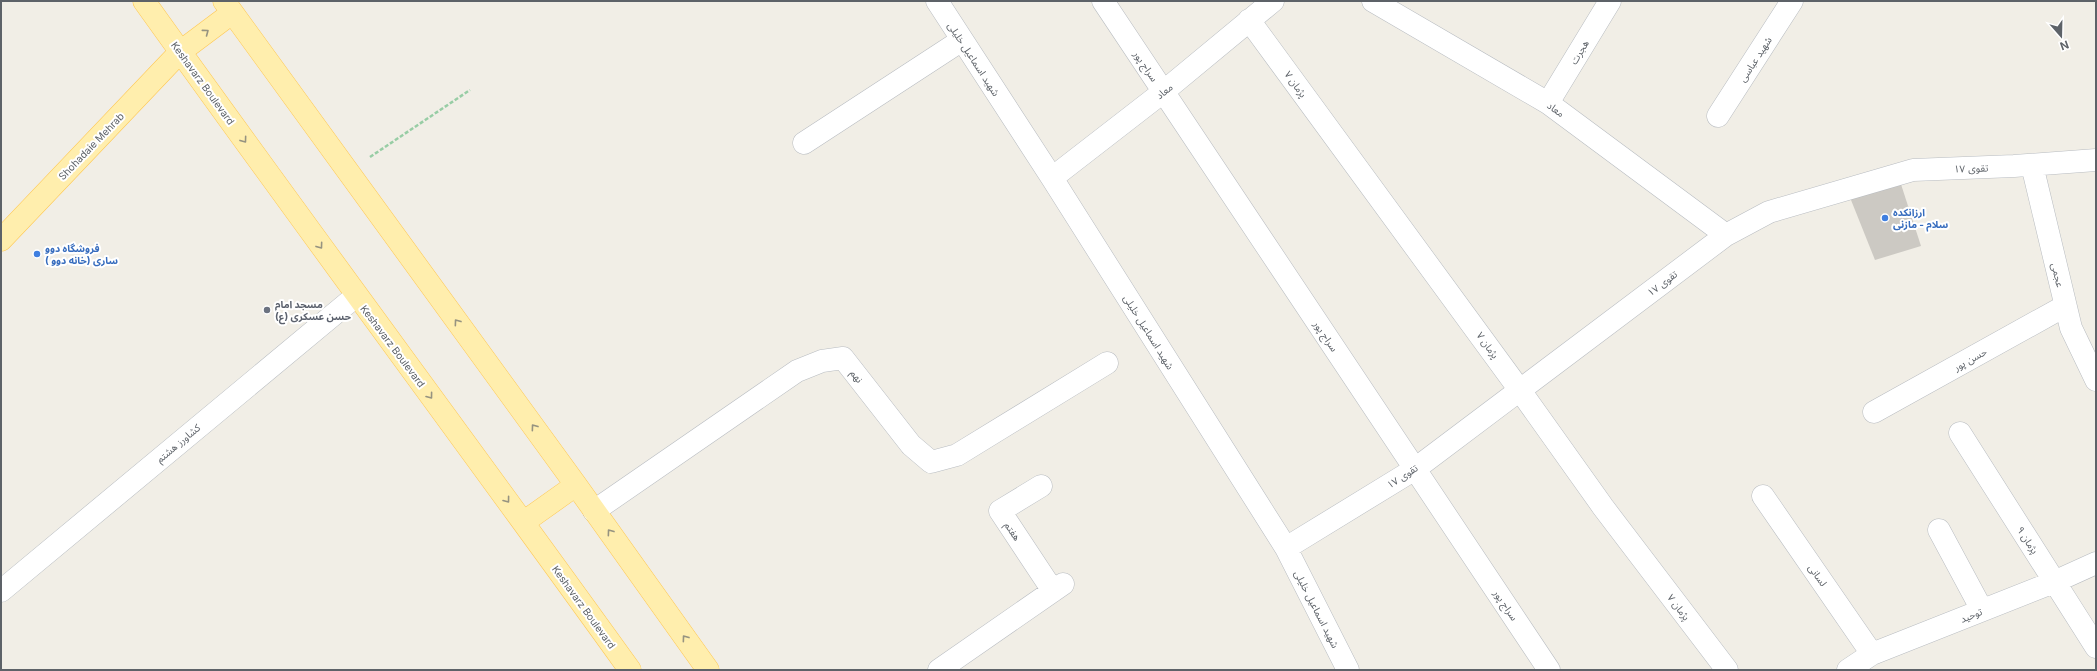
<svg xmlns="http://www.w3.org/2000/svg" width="2097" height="671" viewBox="0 0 2097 671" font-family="Inter,'Noto Sans Arabic',sans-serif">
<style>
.building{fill:#ccc9c3}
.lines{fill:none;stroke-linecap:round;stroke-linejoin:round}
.minor-casing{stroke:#b8bcc1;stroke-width:23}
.major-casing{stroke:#ffc751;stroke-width:23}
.path{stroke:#98cda5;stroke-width:2.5;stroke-dasharray:4 2;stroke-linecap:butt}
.minor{stroke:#fff;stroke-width:22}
.major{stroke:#ffeead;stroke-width:22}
.oneway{stroke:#969380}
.shop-dot{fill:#3f7fe0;stroke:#fff;stroke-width:1.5}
.worship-dot{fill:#6b7280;stroke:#fff;stroke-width:1.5}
.labels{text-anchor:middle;stroke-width:4;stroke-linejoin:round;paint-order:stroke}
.street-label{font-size:10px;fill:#5d6268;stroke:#fff}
.shop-label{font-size:10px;font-weight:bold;fill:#366cbe;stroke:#fff;text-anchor:start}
.worship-label{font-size:10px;font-weight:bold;fill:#5b616d;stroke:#fff;text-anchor:start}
</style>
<rect width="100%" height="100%" fill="#f1eee6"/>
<path class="building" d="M1898,175L1921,246L1875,260L1847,190Z"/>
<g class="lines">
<g class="minor-casing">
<path id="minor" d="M937,1L1052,178L1286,548L1348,670
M1103,1L1549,670
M1373,1L1548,103L1726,235
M1249,20L1519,389L1603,507L1727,670
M1548,103L1610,1
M1718,116L1792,1
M804,143L962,40
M2032,165L2071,328L2096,380
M1052,178L1163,92L1273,1
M1874,412L2065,306
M1960,433L2096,647
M1041,486L1000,511L1053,591
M1763,496L1872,654
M594,511L797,371L822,361L843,358L911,445L931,462L957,455L1107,363
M1939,530L1982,610
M1286,548L1415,469L1726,235L1769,212L1913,170L2014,166L2096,160
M1,591L356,296
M939,670L1063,584
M1848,670L1872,654L2054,582L2096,563"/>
</g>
<g class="major-casing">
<path id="major" d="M144,1C304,225 469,446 630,670
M224,1L576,485L708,670
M1,240L180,52L232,13
M524,522L576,485"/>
</g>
<path class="path" d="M370,157L470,90"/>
<use href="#minor" class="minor"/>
<use href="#major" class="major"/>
</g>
<defs><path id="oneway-chevron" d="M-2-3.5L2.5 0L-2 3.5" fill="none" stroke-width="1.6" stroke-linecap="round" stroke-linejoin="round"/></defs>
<g class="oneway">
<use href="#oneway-chevron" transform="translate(206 32) rotate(-37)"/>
<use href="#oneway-chevron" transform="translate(244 140) rotate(54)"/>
<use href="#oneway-chevron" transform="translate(320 246) rotate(54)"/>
<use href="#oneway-chevron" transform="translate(457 322) rotate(-126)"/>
<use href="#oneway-chevron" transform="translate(430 396) rotate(53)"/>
<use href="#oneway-chevron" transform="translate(534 427) rotate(-126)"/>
<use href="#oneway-chevron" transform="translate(507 500) rotate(53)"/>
<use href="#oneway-chevron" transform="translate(610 532) rotate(-126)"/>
<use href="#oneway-chevron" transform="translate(685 638) rotate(-126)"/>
</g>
<g class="shop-dot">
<circle cx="1885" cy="218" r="4"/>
<circle cx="37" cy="254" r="4"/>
</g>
<circle class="worship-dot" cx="267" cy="310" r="4"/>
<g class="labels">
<g class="street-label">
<text transform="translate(1579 52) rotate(-59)" y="4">هجرت</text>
<text transform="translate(974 59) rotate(57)" y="4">شهید اسماعیل خلیلی</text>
<text transform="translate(1755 59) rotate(-57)" y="4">شهید عباسی</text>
<text transform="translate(1146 66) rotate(56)" y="4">سراج پور</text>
<text transform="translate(203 83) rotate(54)" y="4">Keshavarz Boulevard</text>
<text transform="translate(1296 84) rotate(54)" y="4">پژمان ۷</text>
<text transform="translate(1164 91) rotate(-39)" y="4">معاد</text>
<text transform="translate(1556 109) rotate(36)" y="4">معاد</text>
<text transform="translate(91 146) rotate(-46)" y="4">Shohadaie Mehrab</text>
<text transform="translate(1971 168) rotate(-2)" y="4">تقوی ۱۷</text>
<text transform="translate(2058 275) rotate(77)" y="4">عجمی</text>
<text transform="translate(1662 283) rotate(-37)" y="4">تقوی ۱۷</text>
<text transform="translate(1149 332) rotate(58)" y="4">شهید اسماعیل خلیلی</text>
<text transform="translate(1326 336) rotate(56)" y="4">سراج پور</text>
<text transform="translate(1488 345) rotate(54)" y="4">پژمان ۷</text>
<text transform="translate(393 346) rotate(53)" y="4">Keshavarz Boulevard</text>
<text transform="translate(1970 359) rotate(-29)" y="4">حسن پور</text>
<text transform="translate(857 376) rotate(52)" y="4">نهم</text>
<text transform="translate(178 443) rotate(-40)" y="4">کشاورز هشتم</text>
<text transform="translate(1402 476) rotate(-33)" y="4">تقوی ۱۷</text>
<text transform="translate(1013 531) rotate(56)" y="4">هفتم</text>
<text transform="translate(2028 540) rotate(57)" y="4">پژمان ۹</text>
<text transform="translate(1818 575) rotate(55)" y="4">لسانی</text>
<text transform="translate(1506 605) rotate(56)" y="4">سراج پور</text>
<text transform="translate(584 607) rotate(54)" y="4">Keshavarz Boulevard</text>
<text transform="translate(1679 607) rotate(53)" y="4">پژمان ۷</text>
<text transform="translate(1317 609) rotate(63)" y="4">شهید اسماعیل خلیلی</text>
<text transform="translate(1971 615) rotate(-22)" y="4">توحید</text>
</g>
<g class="shop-label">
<text x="1893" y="216">ارزانکده<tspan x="1893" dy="12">سلام - مازنی</tspan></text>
<text x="45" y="252">فروشگاه دوو<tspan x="45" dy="12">ساری (خانه دوو )</tspan></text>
</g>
<g class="worship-label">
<text x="275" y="308">مسجد امام<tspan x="275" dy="12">حسن عسکری (ع)</tspan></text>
</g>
</g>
<rect width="2097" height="671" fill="none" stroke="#5d6268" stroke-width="4"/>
<g transform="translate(2061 36) rotate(160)" stroke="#ffffff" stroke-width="3" paint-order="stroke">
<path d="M0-3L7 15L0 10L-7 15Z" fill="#5d6268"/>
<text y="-6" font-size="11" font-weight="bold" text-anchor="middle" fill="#5d6268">N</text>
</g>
</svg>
